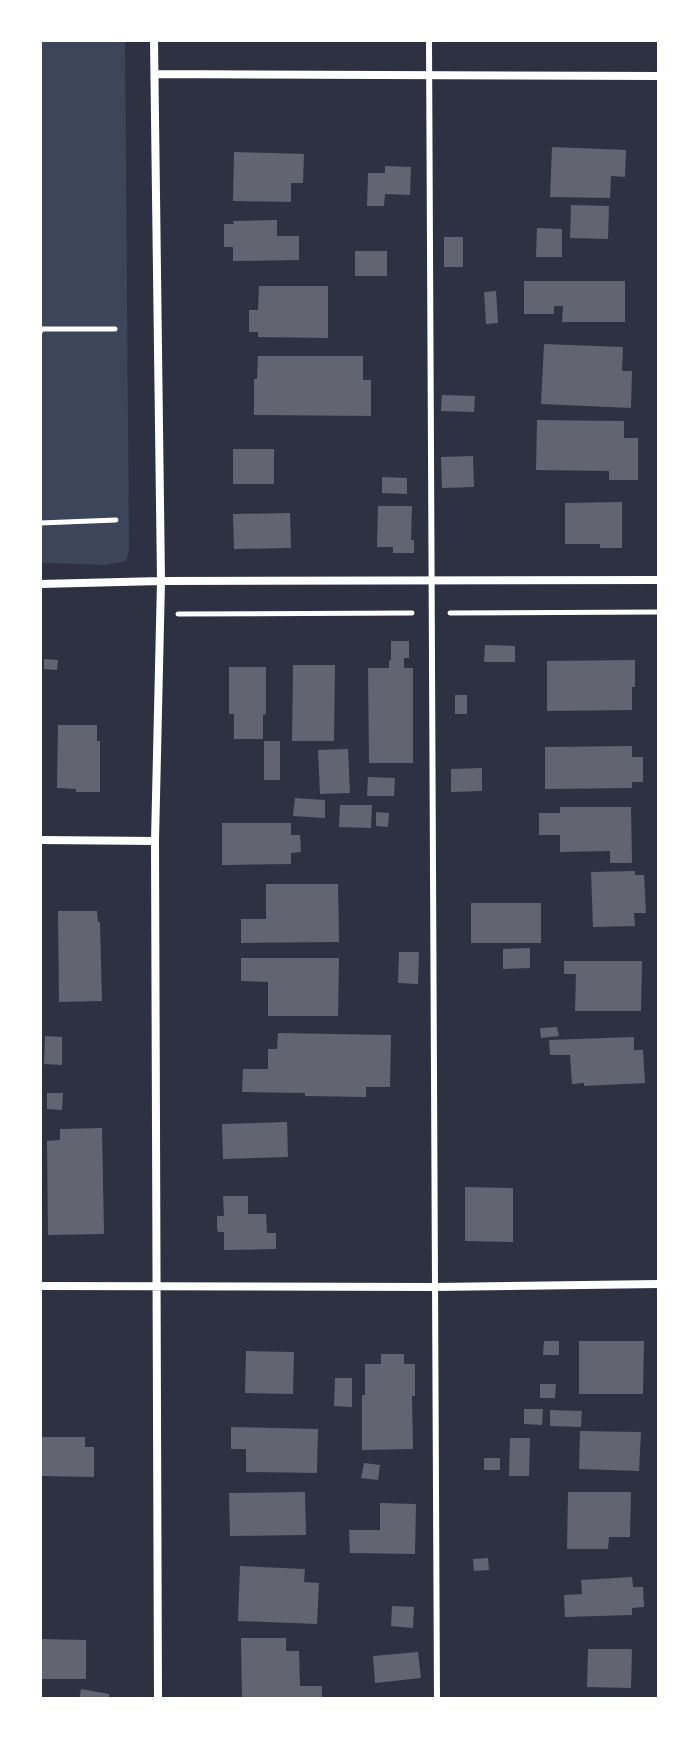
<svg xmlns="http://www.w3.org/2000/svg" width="699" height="1739" viewBox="0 0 699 1739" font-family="Georgia,serif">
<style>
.green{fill:#3c4559}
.building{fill:#626471}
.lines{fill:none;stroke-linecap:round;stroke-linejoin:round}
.path{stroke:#fff;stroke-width:5}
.service{stroke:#fff;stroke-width:6}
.minor{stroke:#fff;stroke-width:8}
</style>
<rect width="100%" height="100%" fill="#2d3142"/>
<path class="green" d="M40,40H125L129,550L126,561L106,565L40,563Z"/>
<path class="building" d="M552,147L626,150L625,177L611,176L610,198L550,197Z
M234,152L304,154L303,183H291V202L233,201Z
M385,166L411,167L410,195L385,194L384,206H367L368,173H385Z
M571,205L609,206L608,239L570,238Z
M277,220V236H299V260L233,261V247H224V224H234L233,221Z
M537,228L562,229V257H536Z
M444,237H463V267H444Z
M355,251H387V276H355Z
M524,281H625V322H562L563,306H554V314H524Z
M259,286H328V338L258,337V332H249V310H258Z
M496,291L498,323L486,324L484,292Z
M544,344L623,347L622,371H632L631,408L541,404Z
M258,356H363V380H371V416L254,415V379H257Z
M442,395L475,396L474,412L441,411Z
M537,420L624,421V438H638V480H609V471L536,470Z
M233,449H274V484H233Z
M473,456L474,487L442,488L441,457Z
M382,477L407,478V494L382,493Z
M622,502V548H600V544H565V503Z
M378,506H412L411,540H414V553H393V547H377Z
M290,513L291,548L234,549L233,514Z
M391,641H409V658H404V668H413V763H369L368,668H389V661L391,660Z
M485,645L515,646V662H484Z
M44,659L58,660L57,670L44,669Z
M635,660V687H632V710L547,711V661Z
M293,665H335L334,741H292Z
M229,667H266V714L263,715V739H234V714H229Z
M455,695H467V714H455Z
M58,725H97V741H100V792H76V789L57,788Z
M264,741H280V780H264Z
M632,746V757H643V782H632V788L545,789V747Z
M348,749L350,793L320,794L318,750Z
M482,768V791L451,792V769Z
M368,777L395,778L394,796H367Z
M295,798L325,800V818L293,816Z
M340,805H372L371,828L339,827Z
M560,807H631L632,863H610V851L560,852V835H539V813H560Z
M376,812L389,813L388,827L376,826Z
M222,823H291V835H300L301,852L291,853V864L222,865Z
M635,871V875H644L646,913H634L635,926L593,927L591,872Z
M266,884H338L339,942L241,943V919H266Z
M471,903H541V943H471Z
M58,911H97L98,922H100L102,1001L59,1002Z
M530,948V968L503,969V949Z
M399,952H419L418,984L398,983Z
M241,958H339L338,1016H268V982L241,981Z
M564,961H642L641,1011H575L576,974H564Z
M557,1027L559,1036L541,1038L540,1028Z
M278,1033L391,1035L390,1087H366V1097L305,1096V1093L242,1092L243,1069H268V1049H277Z
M45,1036L62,1037V1065L44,1064Z
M634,1037V1050H643L645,1083L584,1086V1083L572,1084L570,1055H550L549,1040Z
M47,1093H63L62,1110L47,1109Z
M287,1122L288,1157L223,1159L222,1124Z
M102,1128L104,1234L48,1235L47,1141L60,1140V1129Z
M465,1187L513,1188V1242L465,1241Z
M223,1196H248V1214H266L267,1233H276V1249L224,1250V1232H218L217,1228V1216H224Z
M544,1341H559V1355H543Z
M579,1341H644L643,1394H579Z
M246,1351L294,1352L293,1394L245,1393Z
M381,1354H404V1364H415V1396H412L413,1449L362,1450V1395H365V1364H381Z
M335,1378H352V1407L334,1406Z
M540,1384H556L555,1398H540Z
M524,1409H543L542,1425L524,1424Z
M550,1410L582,1411L581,1427L550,1426Z
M231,1427L318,1429L317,1473L246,1472V1449H231Z
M580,1431L641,1432L639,1471L579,1469Z
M40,1437H85V1447H94V1477L40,1476Z
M510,1438H530L529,1476H509Z
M484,1458H500V1470H484Z
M364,1463L380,1465L378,1480L361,1478Z
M305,1492L306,1535L230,1536L229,1493Z
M568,1492H631L630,1537H609L608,1549H567Z
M380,1503L416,1504L415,1554L350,1553L349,1530H380Z
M488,1558L489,1570L474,1571L473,1559Z
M240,1566L305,1569L304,1582L319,1583L317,1624L238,1621Z
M632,1577L633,1587H643L644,1607L632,1608V1615L565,1617L564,1595L582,1594L581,1580Z
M392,1606L414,1607L413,1628L391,1626Z
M241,1638H286V1651H299L300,1686H322V1699H242Z
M40,1639L86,1640V1679H40Z
M588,1649H632L631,1688L587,1687Z
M418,1652L421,1678L375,1683L373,1656Z
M81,1689L109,1694V1699H79Z"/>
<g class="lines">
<path class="path" d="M40,332L42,329H115
M40,523L116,520
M450,613L659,612
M178,614L412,613"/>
<path class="service" d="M429,40L437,1699"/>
<path class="minor" d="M154,40L161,581L155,841L158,1699
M155,74L659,76
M40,584L161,581L659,580
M40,840L155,841
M40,1286L435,1287L659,1284"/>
</g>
<rect width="699" height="1739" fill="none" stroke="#ffffff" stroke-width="84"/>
</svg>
